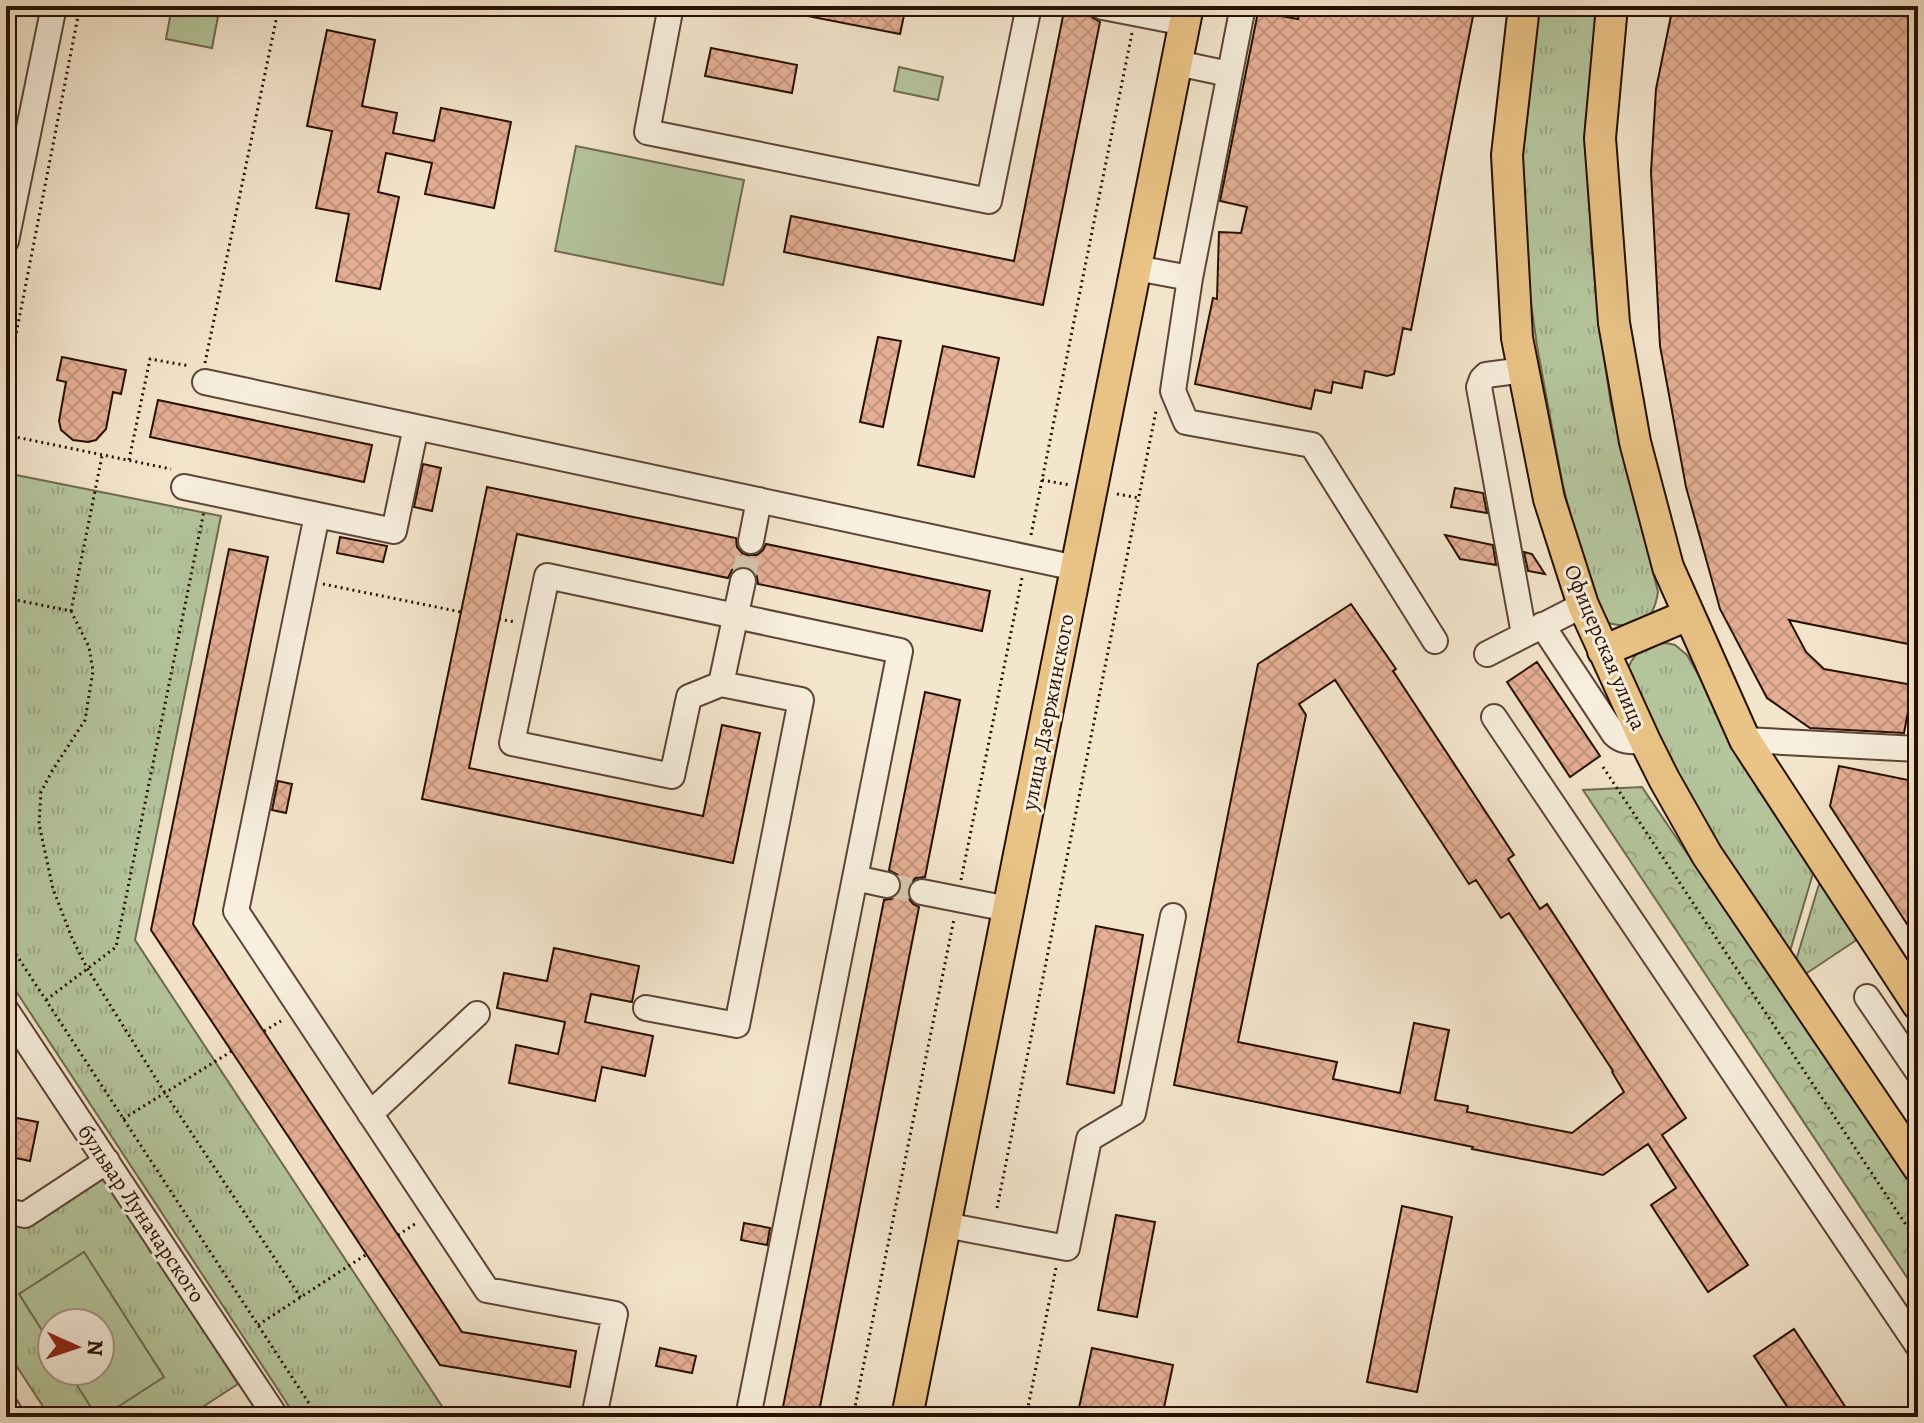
<svg xmlns="http://www.w3.org/2000/svg" width="1924" height="1423" viewBox="0 0 1924 1423" font-family="Alegreya,serif">
<style>
.grass{fill:url(#grass-tufts);stroke:#6e6a50;stroke-width:2;fill-rule:evenodd}
.forest{fill:url(#forest-crowns);stroke:#6e6a50;stroke-width:2}
.garden{fill:#b5c69d;stroke:#6e6a50;stroke-width:2}
.building{fill:url(#building-cross-hatch);stroke:#280f03;stroke-width:2;fill-rule:evenodd}
.lines{fill:none;stroke-linecap:round;stroke-linejoin:round}
.minor-tunnel{stroke:#d5c6af;stroke-width:24;stroke-dasharray:24 12;stroke-linecap:butt}
.minor-casing{stroke:#5b4536;stroke-width:28}
.major-casing{stroke:#280f03;stroke-width:34}
.path{stroke:#280f03;stroke-width:3;stroke-dasharray:2 4;stroke-linecap:butt}
.minor{stroke:#f8efde;stroke-width:24}
.major{stroke:#eac386;stroke-width:30}
.labels{text-anchor:middle;stroke-width:6;stroke-linejoin:round;paint-order:stroke}
.street-label{font-size:22px;fill:#280f03;stroke:#f8efde}
</style>
<defs>
<pattern id="grass-tufts" width="24" height="20" patternUnits="userSpaceOnUse" patternTransform="scale(2)"><rect width="24" height="20" fill="#b5c69d"/><path d="M3 7l-1-3M5 7V3M7 7l1-3M15 17l-1-3M17 17v-4M19 17l1-3" fill="none" stroke="#9ca986"/></pattern>
<pattern id="forest-crowns" width="20" height="18" patternUnits="userSpaceOnUse" patternTransform="scale(2)"><rect width="20" height="18" fill="#b5c69d"/><path d="M2 6a3 3 0 1 1 6 0M12 15a3 3 0 1 1 6 0" fill="none" stroke="#9ca986"/></pattern>
<pattern id="building-cross-hatch" width="8" height="8" patternUnits="userSpaceOnUse" patternTransform="scale(2)"><rect width="8" height="8" fill="#e5af95"/><path d="M0 0l8 8M0 8l8-8" fill="none" stroke="#c4957f"/></pattern>
</defs>
<rect width="100%" height="100%" fill="#f4e6cd"/>
<filter id="stains"><feTurbulence type="fractalNoise" baseFrequency=".0025" numOctaves="4"/><feColorMatrix values="0 0 0 0 .2 0 0 0 0 .09 0 0 0 0 .02 0 0 0 .5 -.17"/></filter>
<radialGradient id="worn" r=".72"><stop offset=".6" stop-color="#630" stop-opacity="0"/><stop offset="1" stop-color="#630" stop-opacity=".3"/></radialGradient>
<path class="grass" d="M1538,6H1606L1590,168L1591,243L1600,330L1611,405L1658,592C1657,598 1655,606 1652,612C1642,628 1617,628 1602,620L1573,526L1562,481L1537,346L1525,261L1522,175L1524,121Z
M6,473L221,516L135,940L449,1417H296L6,976Z
M1666,643L1675,645L1687,655L1775,808L1814,870L1788,958L1736,875L1653,734L1626,675C1631,653 1645,644 1666,643Z
M1820,881L1858,939L1801,977L1794,967Z
M103,1175L238,1384L187,1417H50L6,1350V1221ZM52,1323H100V1371H52Z"/>
<path class="forest" d="M1642,787L1918,1195V1294L1583,790Z"/>
<path class="garden" d="M172,6H220L212,48L166,39Z
M899,67L943,77L938,100L894,91Z
M576,146L744,180L723,285L555,251Z
M84,1252L164,1377L102,1417H97L68,1371H100V1323H52V1346L19,1294Z"/>
<path class="building" d="M792,6H906L900,34L792,13Z
M1065,6H1088L1089,13L1093,18L1100,22L1043,305L784,252L791,216L1014,261Z
M1300,6H1475L1411,330L1403,328L1394,374L1387,376L1365,371L1362,388L1333,382L1331,393L1315,390L1311,409L1195,384L1213,298L1217,299L1219,232L1241,233L1247,207L1220,201L1258,12L1298,19Z
M1673,6H1918V646L1789,620L1806,652L1824,669L1913,685L1904,733L1810,728L1767,698L1720,609L1686,487L1660,346L1651,172L1656,89Z
M327,30L375,40L362,106L397,113L393,133L434,141L441,108L511,122L494,208L425,194L432,163L386,153L378,192L399,197L380,289L336,281L349,214L316,208L332,131L307,126Z
M711,48L797,65L792,93L705,76Z
M878,337L901,341L883,427L860,422Z
M943,346L999,358L974,477L918,465Z
M62,357L126,370L121,394L113,392L106,429L96,440L88,442L73,440L61,430L59,421L66,382L57,380Z
M158,400L372,445L364,482L150,437Z
M423,464L441,468L432,511L414,507Z
M487,487L736,538L737,547L742,553L747,555H757L763,550L766,544L990,591L982,631L758,584L757,577L754,570L745,566L739,567L732,570L728,578L517,534L469,768L703,816L722,725L760,733L733,863L422,799Z
M1455,488L1483,493L1487,513L1451,507Z
M1445,535L1493,545L1496,565L1460,559Z
M340,537L387,546L383,562L337,553Z
M229,549L268,557L193,924L462,1332L576,1351L570,1387L440,1365L151,930Z
M1524,552L1532,554L1545,574L1528,571Z
M1351,604L1396,669L1393,671L1514,855L1508,859L1540,909L1547,904L1686,1118L1662,1135L1748,1265L1708,1292L1651,1205L1676,1188L1648,1144L1603,1175L1472,1149L1473,1147L1174,1085L1258,664ZM1335,680L1469,884L1476,880L1501,918L1509,913L1613,1071L1612,1072L1624,1092L1572,1133L1467,1112L1468,1106L1435,1100L1449,1030L1414,1023L1400,1093L1333,1079L1337,1062L1238,1042L1306,715L1299,704Z
M1537,662L1600,756L1570,777L1507,682Z
M925,692L960,700L925,877L916,878L911,882L908,888V898L913,904L919,907L818,1417H781L884,900L891,899L897,896L902,887L901,881L898,875L889,870Z
M1839,766L1918,782V941L1830,806Z
M278,781L292,784L286,813L272,810Z
M1096,926L1143,935L1114,1093L1067,1084Z
M554,948L639,966L632,1002L591,994L585,1022L653,1036L645,1076L602,1067L595,1101L509,1083L516,1045L558,1054L565,1022L497,1008L504,973L547,981Z
M6,1116L38,1122L30,1161L6,1156Z
M1402,1206L1452,1217L1417,1392L1367,1382Z
M1116,1215L1155,1222L1137,1317L1098,1310Z
M744,1223L770,1228L767,1245L741,1240Z
M1794,1329L1852,1417H1794L1754,1356Z
M660,1348L696,1356L692,1373L656,1366Z
M1092,1348L1173,1365L1162,1417H1077Z"/>
<g class="lines">
<path class="minor-tunnel" d="M743,581L751,541
M887,885L922,892"/>
<g class="minor-casing">
<path id="minor" d="M671,6L647,132L989,201L1029,6
M1243,6L1190,278L1173,391L1186,422L1312,445L1435,641
M1103,7L1185,23
M1177,63L1229,74
M6,241L54,6
M1136,268L1190,278
M1524,370L1486,375L1482,379L1479,387L1524,634
M205,382L1076,568
M184,487L394,531L416,427
M317,515L236,911L487,1290L615,1314L594,1417
M751,541L759,500
M1542,625L1614,734C1623,743 1633,741 1645,741
M1487,654L1583,605
M721,684L743,581
M1494,717L1918,1346
M1745,740L1918,749
M855,878L887,885
M922,892L1008,909
M1867,997L1918,1072
M646,1008L737,1025L801,700L721,684L689,697L672,776L512,743L547,576L900,651L748,1417
M6,1010L276,1417
M370,1114L477,1014
M6,1211L25,1215L107,1161
M945,1225L1067,1248L1089,1139L1133,1113L1173,916
M6,1407L12,1417"/>
</g>
<g class="major-casing">
<path id="major" d="M1524,6L1507,155L1517,338L1549,499L1583,605L1645,741L1664,779L1707,855L1918,1167
M1612,6L1600,138L1614,323L1635,442L1668,567L1745,740L1918,1005
M1603,651L1688,615
M907,1417L1188,6"/>
</g>
<path class="path" d="M205,363L279,6
M6,386L80,6
M6,435L171,469
M129,460L150,359L190,366
M1042,480L1070,485
M1117,494L1139,498
M1031,535L1132,33
M323,584L461,612
M6,598L71,611L102,456
M71,611L89,647L93,671L85,720L52,771L41,792L39,824L53,889L72,938L87,968L165,1093L301,1298
M499,619L515,622
M1603,767L1918,1243
M961,880L1022,578
M6,939L318,1417
M46,1000L116,947L204,511
M264,1031L281,1021
M123,1119L232,1051
M997,1208L1156,411
M398,1235L418,1222
M258,1325L367,1254
M853,1417L954,919
M1026,1417L1056,1268"/>
<use href="#minor" class="minor"/>
<use href="#major" class="major"/>
</g>
<g class="labels">
<g class="street-label">
<text transform="translate(1606 647) rotate(67)" y="8">Офицерская улица</text>
<text transform="translate(1047 712) rotate(-79)" y="8">улица Дзержинского</text>
<text transform="translate(142 1213) rotate(56)" y="8">бульвар Луначарского</text>
</g>
</g>
<rect width="1924" height="1423" fill="none" stroke="#f4e6cd" stroke-width="32"/>
<rect x="8" y="8" width="1908" height="1407" fill="none" stroke="#280f03" stroke-width="4"/>
<rect x="16" y="16" width="1892" height="1391" fill="none" stroke="#280f03" stroke-width="2"/>
<g transform="translate(76 1347) rotate(93)"><circle r="38" fill="#f8efde" stroke="#a59586" stroke-width="2"/>
<path d="M0-6L14 30L0 20L-14 30Z" fill="#8f2418"/>
<text y="-12" font-size="22" font-weight="bold" text-anchor="middle" fill="#280f03">N</text>
</g>
<rect width="100%" height="100%" filter="url(#stains)"/>
<rect width="100%" height="100%" fill="url(#worn)"/>
</svg>
